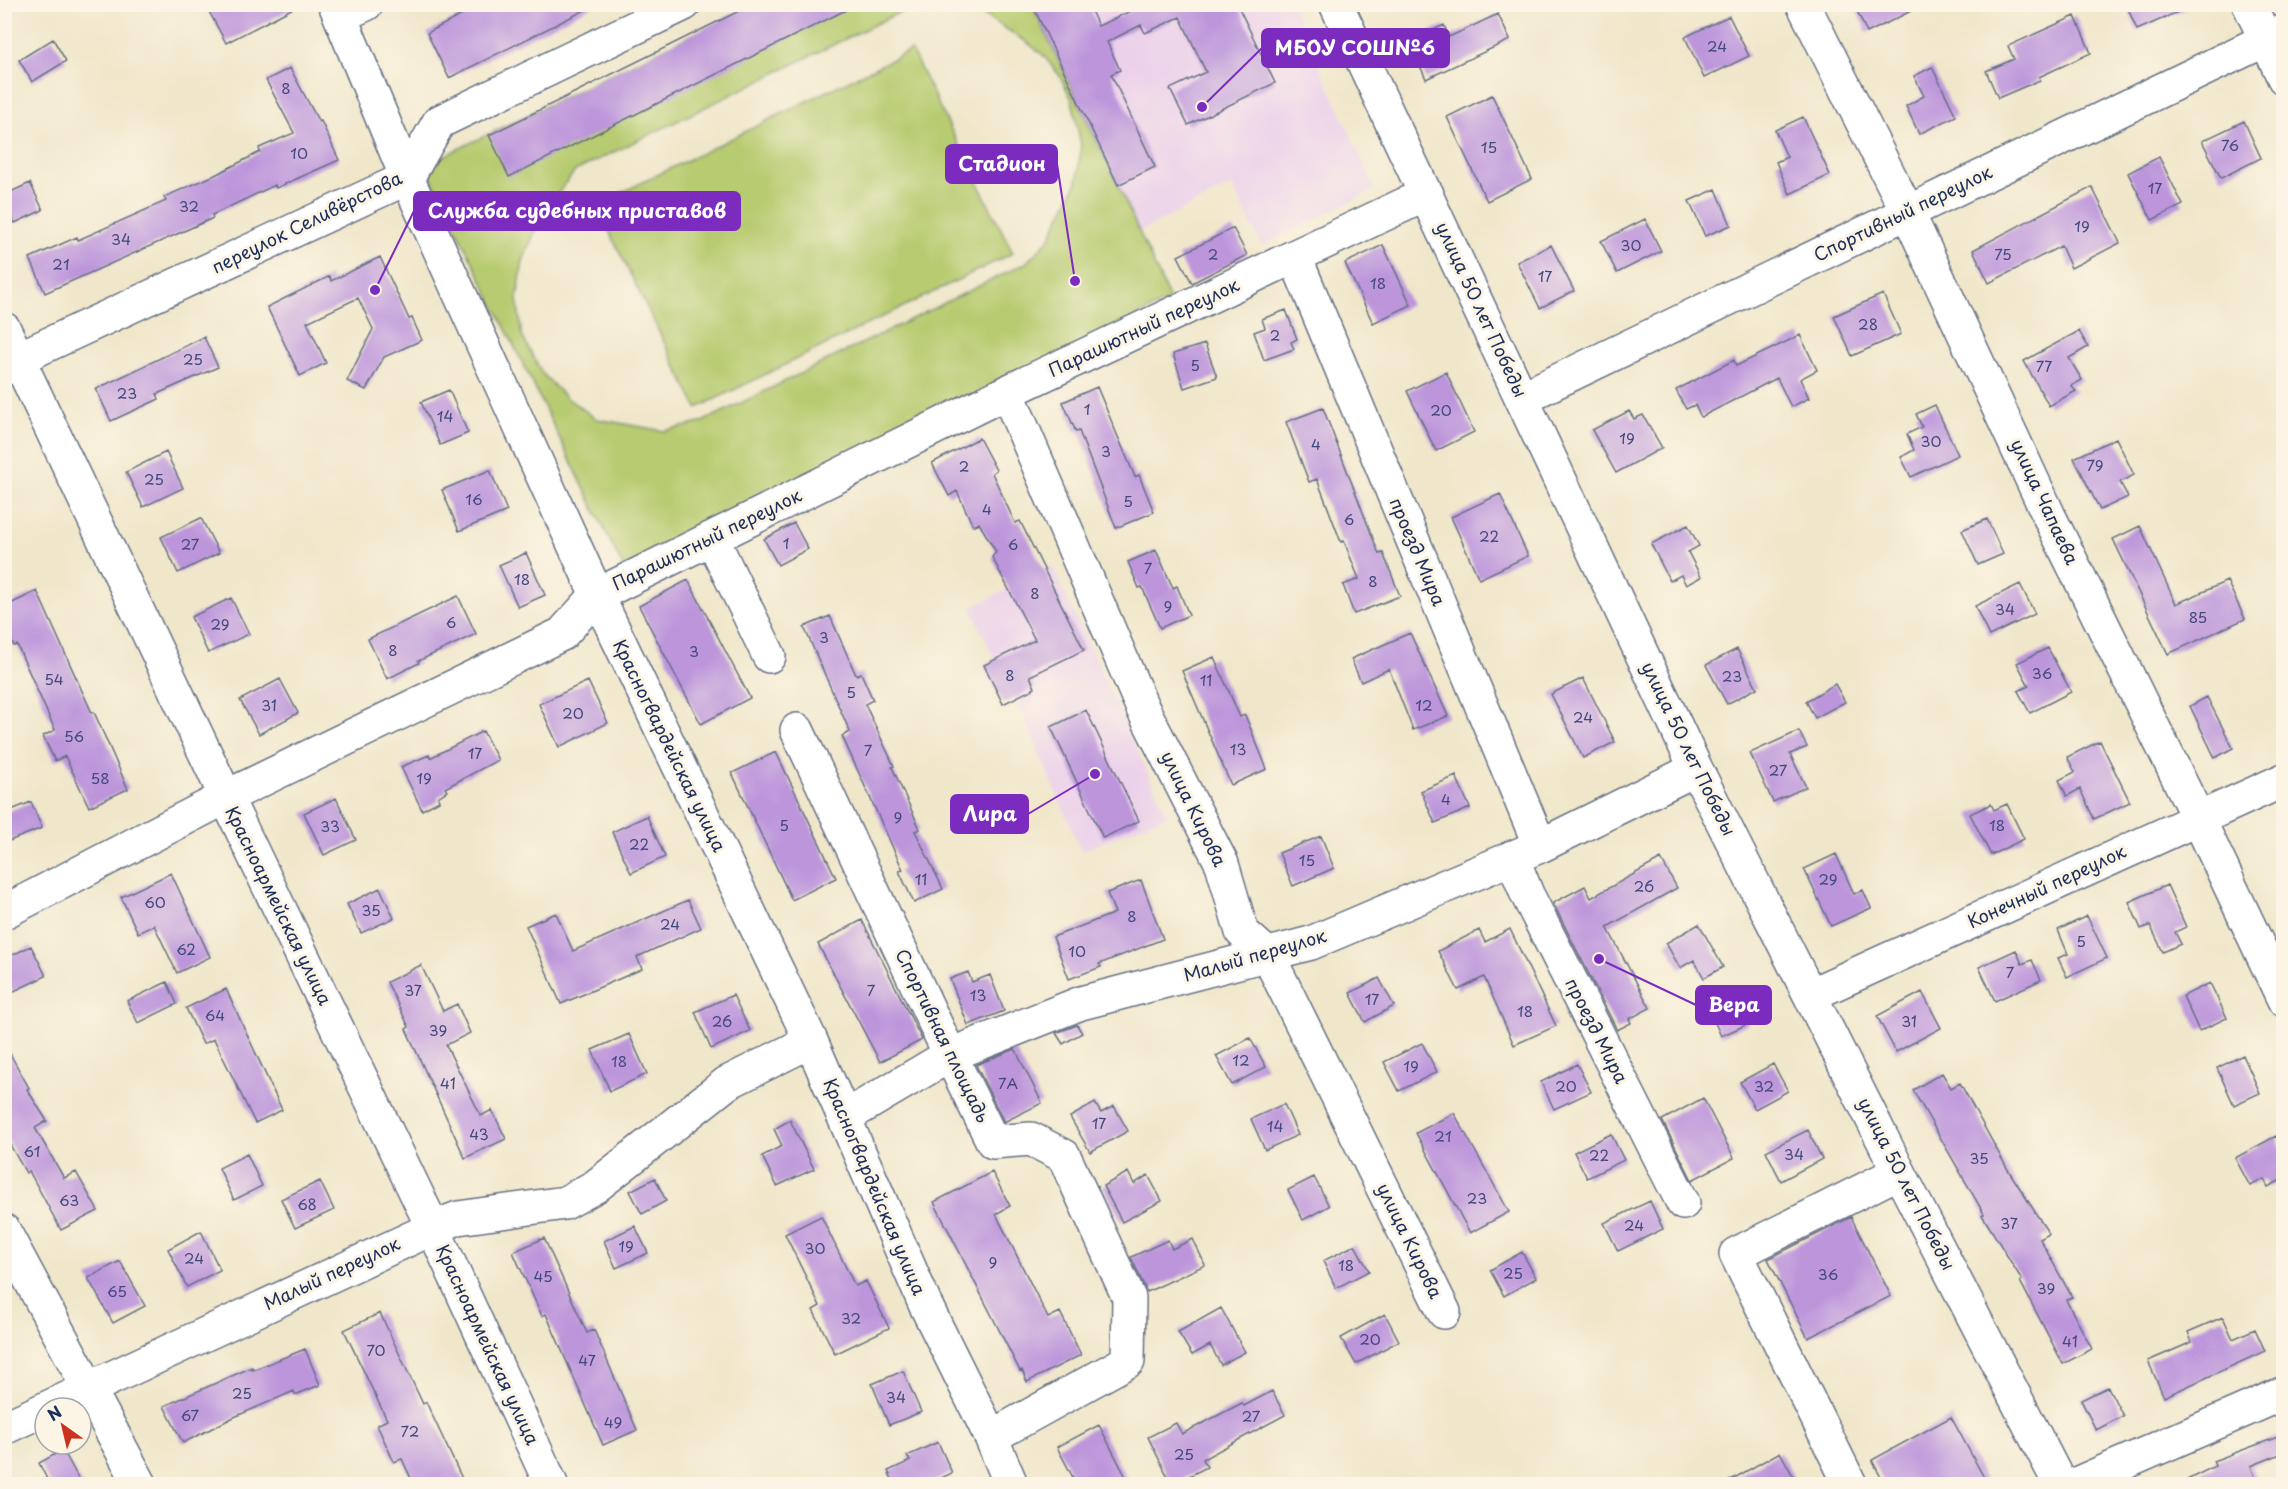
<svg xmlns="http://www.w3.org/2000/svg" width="2288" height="1489" viewBox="0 0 2288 1489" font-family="'Playpen Sans',sans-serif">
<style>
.built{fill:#ecd1ea}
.green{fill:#b7cb6f;stroke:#697d66;stroke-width:1.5}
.building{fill:#bc95db}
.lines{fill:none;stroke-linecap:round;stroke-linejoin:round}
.minor-casing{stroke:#666f84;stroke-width:36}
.major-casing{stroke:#666f84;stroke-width:36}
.minor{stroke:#fff;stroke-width:33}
.major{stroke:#fff;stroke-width:33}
.labels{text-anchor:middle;stroke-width:6;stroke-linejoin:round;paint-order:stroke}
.number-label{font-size:15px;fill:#43487d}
.street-label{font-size:18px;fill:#1b2f5e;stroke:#fcf5e5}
.leader{fill:none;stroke:#7b2cbf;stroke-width:2}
.callout-dot{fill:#7b2cbf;stroke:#fcf5e5;stroke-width:2}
.callout{fill:#7b2cbf;stroke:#7b2cbf;stroke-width:2}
.callout-label{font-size:20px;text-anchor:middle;font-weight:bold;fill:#fff}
</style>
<rect width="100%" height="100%" fill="#fcf5e5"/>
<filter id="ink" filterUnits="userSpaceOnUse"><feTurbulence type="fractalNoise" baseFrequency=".0167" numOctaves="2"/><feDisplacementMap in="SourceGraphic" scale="12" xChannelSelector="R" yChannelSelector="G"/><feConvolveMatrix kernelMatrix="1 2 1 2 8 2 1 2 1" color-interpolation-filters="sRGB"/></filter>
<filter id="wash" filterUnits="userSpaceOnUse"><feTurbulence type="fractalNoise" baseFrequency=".008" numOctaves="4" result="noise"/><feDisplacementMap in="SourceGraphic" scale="24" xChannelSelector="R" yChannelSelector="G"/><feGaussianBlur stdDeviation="1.35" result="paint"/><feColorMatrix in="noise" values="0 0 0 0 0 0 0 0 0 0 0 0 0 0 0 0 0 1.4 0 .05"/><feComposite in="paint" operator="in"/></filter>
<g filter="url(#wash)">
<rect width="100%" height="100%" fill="#f0e7cb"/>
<path class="built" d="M1032,5H1292L1375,189L1262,246L1232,185L1139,232Z
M1052,566L1167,815L1081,851L1016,698L1003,704L984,665L995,660L971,608Z"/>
<path class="green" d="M753,5H934L898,13L575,171L542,214L523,261L517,299L522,336L542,373L564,396L597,419L664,431L700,423L1026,263L1049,239L1077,182L1081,145L1072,100L1060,76L1043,55L1025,41L977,10L945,5H1032L1118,185L1170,300L624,569L425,165Z
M911,50L1013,253L697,408L596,205Z"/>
<g id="blocks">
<path class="building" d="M205,4H301L226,43Z
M483,4H597L449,78L427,33Z
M753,4H858L509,177L489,135Z
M1032,4H1088L1098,26L1133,10L1131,4H1237L1275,83L1188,125L1170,89L1206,72L1180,17L1145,33L1141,25L1107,42L1120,70L1111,74L1155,167L1118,185Z
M1854,4H1925L1867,33Z
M2126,4H2196L2137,30Z
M1498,14L1510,40L1426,79L1409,41L1444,25L1449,37Z
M1729,16L1749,56L1704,78L1685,37Z
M2075,16L2091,53L2039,77L2040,80L1998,98L1986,71L2014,59L2008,46Z
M53,39L66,61L32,82L19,60Z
M1932,67L1956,116L1919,134L1906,106L1924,96L1914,76Z
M290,68L319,122L321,121L339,160L276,188L275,185L212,215L213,218L45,293L30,258L77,237L78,240L166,201L164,197L215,175L260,152L259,148L294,133L266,80Z
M1492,95L1532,179L1487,201L1447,117Z
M1803,117L1830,175L1790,194L1776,162L1787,157L1775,130Z
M2244,121L2261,158L2221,178L2202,141Z
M2159,157L2183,205L2152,220L2128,173Z
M30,183L43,210L15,223L4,201V195Z
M2092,187L2120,243L2071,268L2061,246L1989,283L1973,250Z
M1716,189L1731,225L1705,236L1689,201Z
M1645,219L1661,251L1617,273L1601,241Z
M1233,228L1247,255L1192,283L1178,256Z
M1383,245L1411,305L1373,323L1345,263Z
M1551,245L1574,291L1540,308L1517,262Z
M380,257L409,319L412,318L422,340L384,357L366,390L347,381L373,329L358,298L307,322L326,363L300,376L267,307L330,276L331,281Z
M1883,294L1901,334L1852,356L1834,316Z
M1286,310L1297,339L1291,342L1294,349L1264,360L1254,332L1265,328L1262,319Z
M2079,331L2088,347L2069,358L2082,380L2071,386L2076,391L2049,406L2024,361Z
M1800,335L1817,370L1800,379L1809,398L1791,407L1777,378L1701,417L1695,405L1686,409L1676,390L1734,360L1736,366Z
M204,337L218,367L157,394L159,399L111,421L96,389Z
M1205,344L1217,377L1184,388L1173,354Z
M1446,372L1474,432L1436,451L1407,391Z
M1097,387L1135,477L1139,475L1154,512L1116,528L1079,431L1076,432L1063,402Z
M449,390L468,433L440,445L421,402Z
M1935,405L1958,455L1911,477L1901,457L1914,450L1907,434L1922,427L1916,414Z
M1323,408L1379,554L1383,553L1400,596L1354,614L1343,585L1359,579L1344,541L1341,542L1317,479L1309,482L1286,422Z
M1629,411L1634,419L1643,415L1662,448L1616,473L1592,430Z
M979,438L996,470L992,473L1015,523L1020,521L1084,650L1030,676L1035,688L1003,704L984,665L1035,640L992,557L996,552L979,523L973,526L957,491L949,496L932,463Z
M2116,438L2134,475L2120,482L2128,497L2100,510L2074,458Z
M166,452L183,488L143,507L126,472Z
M490,470L507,511L459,531L442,490Z
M1500,494L1528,556L1479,579L1451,517Z
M201,518L219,553L178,573L161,537Z
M1987,519L2003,554L1978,565L1962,530Z
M794,523L808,549L778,565L764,539Z
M1688,525L1699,546L1688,552L1701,577L1686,585L1681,575L1670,581L1651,544Z
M2140,526L2176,604L2227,581L2245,619L2168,654L2113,539Z
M1156,550L1173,588L1177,586L1189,615L1160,628L1142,587L1139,588L1128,562Z
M526,553L545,595L518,607L499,565Z
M688,580L750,698L701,724L639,606Z
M2020,584L2035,614L1989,636L1975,606Z
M37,591L92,713L94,712L128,789L89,807L65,756L55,761L43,736L55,730L17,645L14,646L4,627V607Z
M458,596L476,634L418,661L419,663L387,679L368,639Z
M231,598L249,634L208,653L191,617Z
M830,616L856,675L861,673L873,700L865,704L894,766L892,767L920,829L915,831L943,889L914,903L899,871L903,870L842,736L850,732L804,627Z
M1410,633L1448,716L1413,730L1389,669L1361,682L1351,659Z
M2048,648L2071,692L2030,713L2018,691L2029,686L2017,663Z
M1737,649L1757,688L1727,704L1706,665Z
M1214,657L1240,717L1245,715L1267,769L1231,785L1182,671Z
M1583,678L1615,742L1583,758L1551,694Z
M280,679L298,713L259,734L240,700Z
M588,681L608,723L559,747L539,704Z
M1835,684L1845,702L1815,718L1806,701Z
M2207,697L2233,748L2215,758L2190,706Z
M1086,710L1139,821L1103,838L1051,727Z
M483,731L498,760L445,788L447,791L438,797L439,801L422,810L401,767L429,755L430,758Z
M1799,731L1807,747L1790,754L1806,787L1773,802L1750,753Z
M2100,741L2130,802L2094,819L2080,789L2067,796L2059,780L2075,772L2067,757Z
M776,752L836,878L792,900L732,773Z
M1456,776L1470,808L1435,823L1421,791Z
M336,798L356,840L324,855L304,813Z
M31,802L42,828L9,841L4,831V813Z
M1991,804L1994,810L2007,804L2024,839L1991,855L1970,814Z
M647,816L665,857L631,873L612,832Z
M1321,836L1334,868L1293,886L1279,853Z
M1836,854L1854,894L1863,890L1871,908L1831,926L1804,869Z
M1661,859L1677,888L1607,927L1650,1008L1629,1019L1631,1023L1617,1030L1553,903L1585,886L1591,898Z
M171,873L210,957L177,973L154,925L138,933L121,897Z
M1141,880L1163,939L1099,964L1101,967L1069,979L1053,937L1115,913L1107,893Z
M2167,885L2186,927L2175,932L2181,944L2163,952L2150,925L2141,929L2129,902Z
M380,888L394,918L361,933L347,904Z
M688,900L701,928L637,957L642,969L561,1004L526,926L556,913L573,951Z
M2087,916L2107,958L2067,977L2058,958L2068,954L2058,930Z
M862,920L922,1040L880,1062L818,944Z
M1699,924L1723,967L1704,978L1694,960L1680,968L1666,943Z
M1510,929L1556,1026L1514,1045L1484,977L1458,990L1438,951L1479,930L1485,942Z
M31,946L46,976L12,992L4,976V959Z
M2016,950L2022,964L2032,960L2041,980L1995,1001L1979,967Z
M421,965L443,1011L457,1004L470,1033L446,1045L481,1116L492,1110L506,1139L465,1158L406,1029L409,1027L387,982Z
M968,972L972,982L990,975L1004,1011L968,1025L950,979Z
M1379,978L1394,1006L1365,1022L1350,993Z
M167,982L177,1004L138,1023L127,1001Z
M2210,983L2227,1018L2199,1031L2183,996Z
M226,989L282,1110L255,1123L214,1039L203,1044L186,1008Z
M1922,992L1941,1028L1896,1052L1877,1016Z
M733,995L750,1031L711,1049L695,1012Z
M1736,998L1748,1024L1721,1036L1709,1010Z
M1077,1025L1082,1033L1063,1044L1056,1033Z
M629,1034L647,1074L610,1091L592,1050Z
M1250,1038L1266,1067L1232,1085L1216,1056Z
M4,1043L29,1088L27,1089L47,1121L35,1128L64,1178L76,1172L98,1211L61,1230L29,1171L26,1173L4,1134Z
M1422,1043L1437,1072L1399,1091L1384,1062Z
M1015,1049L1042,1103L1004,1122L976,1065Z
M2243,1055L2260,1093L2234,1105L2217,1068Z
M1577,1064L1591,1092L1554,1109L1541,1082Z
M1773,1064L1788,1091L1755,1109L1740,1082Z
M1942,1073L1951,1088L1960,1083L2007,1168L2049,1234L2040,1239L2072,1297L2066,1300L2092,1349L2063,1364L2020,1281L2022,1280L1982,1215L1984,1214L1913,1090Z
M1703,1098L1734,1158L1692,1180L1662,1120Z
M1095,1103L1101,1113L1114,1106L1128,1131L1090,1152L1070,1117Z
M1284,1104L1298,1135L1265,1150L1251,1119Z
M1454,1113L1509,1212L1470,1233L1416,1133Z
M790,1120L814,1169L777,1186L762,1156L782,1146L774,1129Z
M1808,1130L1822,1159L1781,1181L1766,1151Z
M1611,1134L1624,1160L1587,1178L1574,1152Z
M2276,1136L2283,1150V1179L2268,1187L2264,1179L2250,1186L2235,1158Z
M247,1154L262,1186L234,1200L219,1168Z
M992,1172L1010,1206L996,1214L1048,1318L1060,1312L1081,1355L1027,1382L1022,1370L1020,1371L934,1202Z
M1128,1172L1134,1184L1148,1175L1162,1201L1122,1222L1103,1186Z
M1314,1177L1329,1206L1303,1220L1288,1190Z
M655,1178L666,1201L642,1214L630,1191Z
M320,1181L334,1210L295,1228L281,1199Z
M1650,1201L1663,1229L1618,1251L1604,1223Z
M821,1216L855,1286L866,1281L889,1328L835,1354L813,1310L820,1306L785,1234Z
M1851,1217L1891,1296L1808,1338L1768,1259Z
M635,1226L648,1253L616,1268L604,1241Z
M201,1231L220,1270L187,1287L168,1249Z
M544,1238L587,1333L594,1330L637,1430L603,1445L546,1314L542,1316L513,1252Z
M1193,1239L1205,1265L1147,1292L1131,1257L1168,1240L1172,1249Z
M1355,1245L1369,1271L1336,1288L1323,1261Z
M1522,1252L1536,1278L1504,1296L1490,1270Z
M120,1261L145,1306L113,1323L88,1278Z
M1221,1308L1245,1352L1221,1365L1210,1345L1192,1355L1178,1332Z
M380,1313L423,1404L426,1402L465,1485H414L402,1459L394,1462L377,1425L387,1420L344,1330Z
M1385,1314L1399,1341L1356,1364L1341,1338Z
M2223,1317L2233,1339L2255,1329L2265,1351L2164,1397L2148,1361L2192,1342L2188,1332Z
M305,1349L320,1385L295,1395L294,1391L232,1418L183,1443L164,1406L252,1367L253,1370Z
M903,1371L921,1412L889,1425L872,1384Z
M2108,1387L2123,1416L2096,1430L2081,1400Z
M1272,1391L1285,1415L1203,1459L1207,1467L1172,1485L1148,1437L1176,1423L1182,1434L1242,1403L1244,1406Z
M1951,1417L1988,1485H1885L1872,1460Z
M1099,1425L1130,1485H1077L1057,1447Z
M2283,1435V1453L2251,1466L2258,1485H2177L2215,1466L2213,1461Z
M938,1442L952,1473L927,1485H895L888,1471L910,1461L907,1456Z
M63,1450L82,1485H50L39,1463Z
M1780,1452L1798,1485H1722Z"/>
</g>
</g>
<g filter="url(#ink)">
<use href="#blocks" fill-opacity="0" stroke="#666f84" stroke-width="1.5"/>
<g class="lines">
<g class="minor-casing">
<path id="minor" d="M335,4L407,178L597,595L811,1041L925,1304L991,1437L1011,1484
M1336,4L1696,769L1899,1172L2060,1484
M1803,4L1907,211L2049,516L2198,818L2284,1000
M2249,4L2284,78
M340,16L366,4
M1295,257L1540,846
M4,369L19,358L407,178L439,122L684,4
M1007,392L1143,709L1222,864L1242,932L1268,955L1444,1312
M1522,398L2284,31
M712,538L769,656
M797,730L950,1055L993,1142L1031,1139L1064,1156L1129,1298L1128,1361L991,1437
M1512,857L1527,894L1683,1203
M4,912L226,797L562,634L597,595L1007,392L1427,194
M1810,995L2284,780
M845,1117L950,1055L1081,1003L1311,943L1540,846L1696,769
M4,1231L140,1484
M4,1428L433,1228L458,1218L565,1203L596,1186L727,1083L811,1041
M1850,1484L1736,1254L1899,1172
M2076,1484L2284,1393"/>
</g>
<g class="major-casing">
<path id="major" d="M4,329L226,797L433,1228L551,1484"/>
</g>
<use href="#minor" class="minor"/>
<use href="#major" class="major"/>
</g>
</g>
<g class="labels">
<g class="number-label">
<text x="1717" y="52">24</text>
<text x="286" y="94">8</text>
<text x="2230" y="151">76</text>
<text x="1489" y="153">15</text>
<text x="299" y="159">10</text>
<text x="2155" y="194">17</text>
<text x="189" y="212">32</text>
<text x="2082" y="232">19</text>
<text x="121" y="245">34</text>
<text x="1631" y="251">30</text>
<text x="1213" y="260">2</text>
<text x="2003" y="260">75</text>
<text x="61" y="270">21</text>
<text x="1545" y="282">17</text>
<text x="1378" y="289">18</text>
<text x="1868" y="330">28</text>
<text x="1275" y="341">2</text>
<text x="193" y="365">25</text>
<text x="1195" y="371">5</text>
<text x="2044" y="372">77</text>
<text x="127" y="399">23</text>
<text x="1087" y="415">1</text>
<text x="1441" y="416">20</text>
<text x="445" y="422">14</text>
<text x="1627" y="444">19</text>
<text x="1931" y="447">30</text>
<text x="1316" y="450">4</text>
<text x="1106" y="457">3</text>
<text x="2095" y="471">79</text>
<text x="964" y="472">2</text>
<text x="154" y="485">25</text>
<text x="474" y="505">16</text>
<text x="1128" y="507">5</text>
<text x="987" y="515">4</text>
<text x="1349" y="525">6</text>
<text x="1489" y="542">22</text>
<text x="786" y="549">1</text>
<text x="190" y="550">27</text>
<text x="1013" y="550">6</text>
<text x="1148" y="574">7</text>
<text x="522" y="585">18</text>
<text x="1373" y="587">8</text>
<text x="1035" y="599">8</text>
<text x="1168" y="612">9</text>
<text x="2005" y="615">34</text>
<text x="2198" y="623">85</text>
<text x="451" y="628">6</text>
<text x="220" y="630">29</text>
<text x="824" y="643">3</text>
<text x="393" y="656">8</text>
<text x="694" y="657">3</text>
<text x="2042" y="679">36</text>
<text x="1010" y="681">8</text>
<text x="1732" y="682">23</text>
<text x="54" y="685">54</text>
<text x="1206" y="686">11</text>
<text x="851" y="698">5</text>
<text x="269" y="711">31</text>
<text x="1424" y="711">12</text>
<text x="573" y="719">20</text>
<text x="1583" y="723">24</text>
<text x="74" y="742">56</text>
<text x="1238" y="755">13</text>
<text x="868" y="756">7</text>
<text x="475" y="759">17</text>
<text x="1778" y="776">27</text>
<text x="100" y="784">58</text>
<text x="424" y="784">19</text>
<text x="1446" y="805">4</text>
<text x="898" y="823">9</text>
<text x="784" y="831">5</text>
<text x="1997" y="831">18</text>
<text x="330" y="832">33</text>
<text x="639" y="850">22</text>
<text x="1307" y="866">15</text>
<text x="921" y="885">11</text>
<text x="1828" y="885">29</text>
<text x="1644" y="892">26</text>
<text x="155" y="908">60</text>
<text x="371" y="916">35</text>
<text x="1132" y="922">8</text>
<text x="670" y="930">24</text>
<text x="2081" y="947">5</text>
<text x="186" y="955">62</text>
<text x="1077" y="957">10</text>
<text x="2010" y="978">7</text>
<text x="413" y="996">37</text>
<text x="871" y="996">7</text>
<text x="978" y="1001">13</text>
<text x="1372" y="1005">17</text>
<text x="1525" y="1017">18</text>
<text x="215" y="1021">64</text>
<text x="722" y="1027">26</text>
<text x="1909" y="1027">31</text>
<text x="438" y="1036">39</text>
<text x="1241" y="1066">12</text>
<text x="619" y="1067">18</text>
<text x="1411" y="1072">19</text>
<text x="448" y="1089">41</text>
<text x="1008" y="1089">7А</text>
<text x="1566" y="1092">20</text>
<text x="1764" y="1092">32</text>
<text x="1099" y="1129">17</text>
<text x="1275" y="1132">14</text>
<text x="479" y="1140">43</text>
<text x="1443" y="1142">21</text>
<text x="32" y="1157">61</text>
<text x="1794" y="1160">34</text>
<text x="1599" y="1161">22</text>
<text x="1979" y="1164">35</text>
<text x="1477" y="1204">23</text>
<text x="69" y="1206">63</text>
<text x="307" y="1210">68</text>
<text x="2009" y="1229">37</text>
<text x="1634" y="1231">24</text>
<text x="626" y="1252">19</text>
<text x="815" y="1254">30</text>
<text x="194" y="1264">24</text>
<text x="993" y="1268">9</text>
<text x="1346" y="1271">18</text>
<text x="1513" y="1279">25</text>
<text x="1828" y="1280">36</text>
<text x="543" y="1282">45</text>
<text x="2046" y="1294">39</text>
<text x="117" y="1297">65</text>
<text x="851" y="1324">32</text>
<text x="1370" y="1345">20</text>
<text x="2070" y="1347">41</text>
<text x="376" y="1356">70</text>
<text x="587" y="1366">47</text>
<text x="242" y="1399">25</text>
<text x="896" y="1403">34</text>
<text x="190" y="1421">67</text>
<text x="1251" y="1422">27</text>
<text x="613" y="1428">49</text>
<text x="410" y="1437">72</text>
<text x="1184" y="1460">25</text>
</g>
<g class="street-label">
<text transform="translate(1903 214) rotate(-26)" y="6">Спортивный переулок</text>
<text transform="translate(307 223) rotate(-26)" y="6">переулок Селивёрстова</text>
<text transform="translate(1481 310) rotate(65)" y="6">улица 50 лет Победы</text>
<text transform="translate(1144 328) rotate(-25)" y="6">Парашютный переулок</text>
<text transform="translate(2044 502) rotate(65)" y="6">улица Чапаева</text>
<text transform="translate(707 540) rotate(-26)" y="6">Парашютный переулок</text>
<text transform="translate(1417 552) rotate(67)" y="6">проезд Мира</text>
<text transform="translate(669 746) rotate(64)" y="6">Красногвардейская улица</text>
<text transform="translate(1688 749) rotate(64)" y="6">улица 50 лет Победы</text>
<text transform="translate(1193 809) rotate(64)" y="6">улица Кирова</text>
<text transform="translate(2047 887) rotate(-25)" y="6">Конечный переулок</text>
<text transform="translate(278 906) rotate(64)" y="6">Красноармейская улица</text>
<text transform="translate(1255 956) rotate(-16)" y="6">Малый переулок</text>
<text transform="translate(1596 1031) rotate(63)" y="6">проезд Мира</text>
<text transform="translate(942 1036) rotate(64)" y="6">Спортивная площадь</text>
<text transform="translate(1906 1184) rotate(63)" y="6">улица 50 лет Победы</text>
<text transform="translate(874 1187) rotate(67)" y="6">Красногвардейская улица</text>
<text transform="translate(1409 1241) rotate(64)" y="6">улица Кирова</text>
<text transform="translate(332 1274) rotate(-25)" y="6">Малый переулок</text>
<text transform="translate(487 1345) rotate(65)" y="6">Красноармейская улица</text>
</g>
</g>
<path class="leader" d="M1202 107L1262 48M1075 281L1057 164M375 290L414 211M1095 774L1028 814M1599 959L1696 1005"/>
<g class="callout-dot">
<circle cx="1202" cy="107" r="6"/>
<circle cx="1075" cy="281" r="6"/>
<circle cx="375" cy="290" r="6"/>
<circle cx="1095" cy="774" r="6"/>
<circle cx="1599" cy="959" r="6"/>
</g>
<g class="callout">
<rect x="1262" y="29" width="187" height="38" rx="6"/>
<rect x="946" y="145" width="111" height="38" rx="6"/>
<rect x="414" y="192" width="326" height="38" rx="6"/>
<rect x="951" y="795" width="77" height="38" rx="6"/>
<rect x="1696" y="986" width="75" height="38" rx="6"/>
</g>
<g class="callout-label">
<text x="1355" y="55">МБОУ СОШ№6</text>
<text x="1002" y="171">Стадион</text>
<text x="577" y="218">Служба судебных приставов</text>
<text x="990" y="821">Лира</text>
<text x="1734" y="1012">Вера</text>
</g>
<rect width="2288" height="1489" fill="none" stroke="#fcf5e5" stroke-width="24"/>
<g transform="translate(63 1426) rotate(326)"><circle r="28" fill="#fcf5e5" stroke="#a2a6af" stroke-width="1.5"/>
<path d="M0-4.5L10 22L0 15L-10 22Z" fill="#c8321e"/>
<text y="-9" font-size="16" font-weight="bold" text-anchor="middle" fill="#1b2f5e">N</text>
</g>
</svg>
